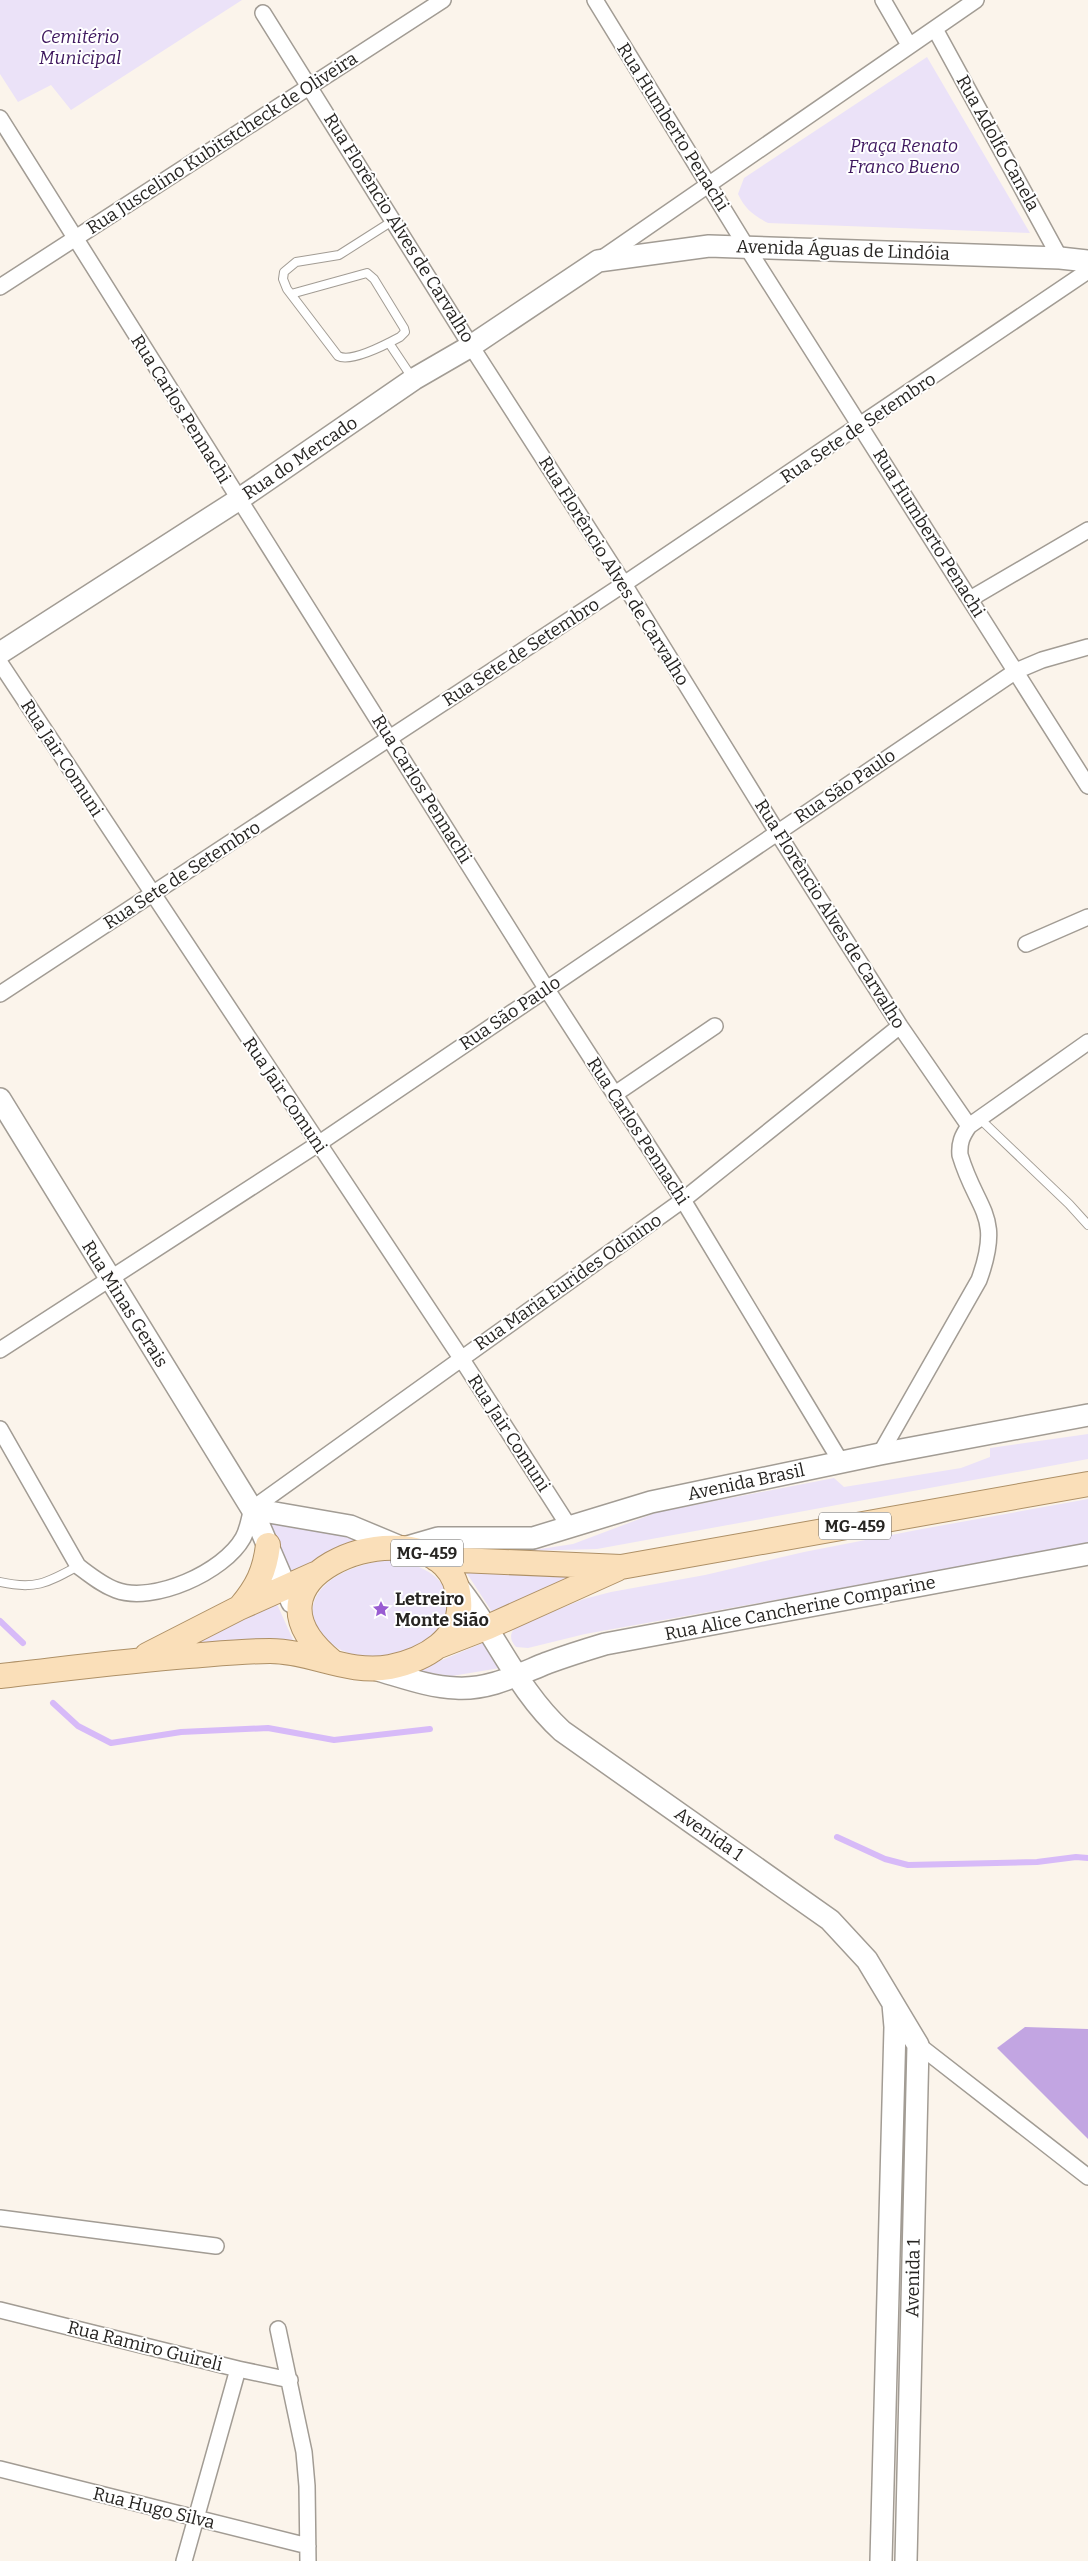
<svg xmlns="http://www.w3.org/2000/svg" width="1088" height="2561" viewBox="0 0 1088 2561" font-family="Bitter,serif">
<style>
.green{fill:#ebe2f8}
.forest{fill:#c2a5e2}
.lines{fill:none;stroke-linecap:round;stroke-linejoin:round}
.stream{stroke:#d7baf8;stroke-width:6}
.lane-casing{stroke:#a29c94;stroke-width:10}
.street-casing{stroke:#a29c94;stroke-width:18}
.secondary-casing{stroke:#a29c94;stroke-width:24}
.primary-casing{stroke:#ae9066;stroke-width:26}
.lane{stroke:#fff;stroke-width:8}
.street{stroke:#fff;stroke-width:15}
.secondary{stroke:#fff;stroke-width:21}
.primary{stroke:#fadfb9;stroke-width:24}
.labels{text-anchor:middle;stroke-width:4;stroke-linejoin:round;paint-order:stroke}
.shield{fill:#fff;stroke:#686664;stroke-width:1}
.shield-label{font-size:16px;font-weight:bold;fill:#272522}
.park-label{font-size:18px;font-style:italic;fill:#3e175e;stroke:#fff}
.street-label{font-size:18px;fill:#272522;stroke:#fff}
.poi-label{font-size:18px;font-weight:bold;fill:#272522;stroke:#fff;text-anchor:start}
</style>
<rect width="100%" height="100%" fill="#fbf4eb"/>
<path class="green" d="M0,0H242L71,110L51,85L18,102L0,74Z
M927,57L1030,233L768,223C753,215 745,209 738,194L744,178Z
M1088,1434V1459L597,1549L527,1551L573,1544L658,1512L834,1478L844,1487L961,1468L990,1457V1448Z
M1088,1499V1544L585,1634L528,1648L516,1647C507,1637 511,1629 522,1624L584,1599L611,1592L705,1575L804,1552L922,1529Z
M264,1519L366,1541L290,1574Z
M391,1560C422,1563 461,1582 443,1620C425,1656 364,1668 333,1645C325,1639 314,1630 313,1619C307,1579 361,1562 391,1560Z
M466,1572L587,1575L494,1615Z
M277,1604L294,1642C258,1636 230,1644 194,1644Z
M485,1642L500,1668L452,1676L416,1671Z"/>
<path class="forest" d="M1025,2027L1088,2029V2139L997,2048Z"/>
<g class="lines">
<path class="stream" d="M0,1621L23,1643
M53,1703L78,1726L111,1743L181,1732L268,1728L334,1740L430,1729
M837,1837L885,1859L908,1865L1037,1862L1076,1857L1088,1858"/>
<g class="lane-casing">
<path id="lane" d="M291,294L367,273L374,279L404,328L405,332L400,337C387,344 351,363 338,356L287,289L283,279L284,272L296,262L339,255L394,220
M389,343L413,379
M980,1119L1069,1204L1088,1225
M0,1582C35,1590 47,1583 78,1566"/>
</g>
<g class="street-casing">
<path id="street" d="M595,0L746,246L1088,786
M883,0L909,45
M263,13L471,346L624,584L777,832L900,1026L969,1126
M935,29L1060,258
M0,118L546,988L683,1200L841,1462
M601,259L976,0
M0,287L443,0
M970,599L1088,530
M0,663L461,1358L570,1528
M1026,944L1088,917
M0,994L624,584L1088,271
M615,1094L715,1026
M0,1350L318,1144L1016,671L1042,660L1088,647
M0,1429L78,1566C90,1575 102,1585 116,1590C153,1604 224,1572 243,1538C248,1529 249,1518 252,1509L683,1200L900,1026
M880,1454L979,1280C1003,1214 977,1212 960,1155C959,1143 962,1136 969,1126L1088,1042
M912,2040L1088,2177
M0,2218L216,2246
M0,2310L238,2369L290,2380
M278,2329L304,2452L307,2486L308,2561
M0,2469L308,2546
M184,2561L238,2369"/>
</g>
<g class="secondary-casing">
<path id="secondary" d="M0,653L238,500L414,379L471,346L598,261L709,246L1060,258L1088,261
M0,1099L252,1509L292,1602
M252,1509L350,1526L398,1546
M407,1547L438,1538H533L651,1502L880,1454L1088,1415
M458,1587C496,1634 517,1690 562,1731L830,1920L867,1960L918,2045L906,2561
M374,1669C400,1676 428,1687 456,1688C489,1690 517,1675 547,1663C566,1656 585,1650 605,1644L1088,1554
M881,2561L895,2027L893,2004"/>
</g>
<g class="primary-casing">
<path id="primary" d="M436,1559L621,1567L1088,1484
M241,1606C257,1587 265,1571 268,1545
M439,1646L488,1627L617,1569
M147,1655L239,1608L315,1574
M0,1676C63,1669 125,1661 188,1656C215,1654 243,1651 270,1651C311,1651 349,1675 390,1667C424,1660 463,1639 459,1600C458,1586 453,1574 444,1565C396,1516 229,1578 333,1662"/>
</g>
<use href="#lane" class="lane"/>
<use href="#street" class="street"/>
<use href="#secondary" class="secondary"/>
<use href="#primary" class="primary"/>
</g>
<defs>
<g id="sight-bare" transform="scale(1.35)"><path d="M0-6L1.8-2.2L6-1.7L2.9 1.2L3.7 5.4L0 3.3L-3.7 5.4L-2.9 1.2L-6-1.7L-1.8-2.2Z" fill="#995cd2" stroke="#fff" stroke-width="2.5" paint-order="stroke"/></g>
</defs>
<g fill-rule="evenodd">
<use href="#sight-bare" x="381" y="1609"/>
</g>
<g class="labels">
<g class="shield">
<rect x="819" y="1512.5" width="72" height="27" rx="4"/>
<rect x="391" y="1539.5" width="72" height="27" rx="4"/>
</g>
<g class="shield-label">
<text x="855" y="1532">MG-459</text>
<text x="427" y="1559">MG-459</text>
</g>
<g class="park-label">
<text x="80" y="43">Cemitério<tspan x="80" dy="21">Municipal</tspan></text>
<text x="904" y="152">Praça Renato<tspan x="904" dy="21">Franco Bueno</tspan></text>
</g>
<g class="street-label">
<text transform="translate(673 127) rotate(58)" y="6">Rua Humberto Penachi</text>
<text transform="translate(222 143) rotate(-33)" y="6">Rua Juscelino Kubitstcheck de Oliveira</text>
<text transform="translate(998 143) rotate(61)" y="6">Rua Adolfo Canela</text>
<text transform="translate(399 228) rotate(58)" y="6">Rua Florêncio Alves de Carvalho</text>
<text transform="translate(843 250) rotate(2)" y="6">Avenida Águas de Lindóia</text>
<text transform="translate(181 409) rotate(58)" y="6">Rua Carlos Pennachi</text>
<text transform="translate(858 428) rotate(-34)" y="6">Rua Sete de Setembro</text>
<text transform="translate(300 458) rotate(-34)" y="6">Rua do Mercado</text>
<text transform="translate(929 533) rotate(58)" y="6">Rua Humberto Penachi</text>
<text transform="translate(614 571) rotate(58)" y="6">Rua Florêncio Alves de Carvalho</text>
<text transform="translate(521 652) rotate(-33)" y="6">Rua Sete de Setembro</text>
<text transform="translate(62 758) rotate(57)" y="6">Rua Jair Comuni</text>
<text transform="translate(845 786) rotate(-34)" y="6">Rua São Paulo</text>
<text transform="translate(422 789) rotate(58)" y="6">Rua Carlos Pennachi</text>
<text transform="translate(182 875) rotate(-33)" y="6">Rua Sete de Setembro</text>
<text transform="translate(830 914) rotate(58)" y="6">Rua Florêncio Alves de Carvalho</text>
<text transform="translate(510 1013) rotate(-34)" y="6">Rua São Paulo</text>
<text transform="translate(285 1095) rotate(56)" y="6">Rua Jair Comuni</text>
<text transform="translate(638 1131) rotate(57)" y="6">Rua Carlos Pennachi</text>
<text transform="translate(568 1282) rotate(-35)" y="6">Rua Maria Eurides Odinino</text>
<text transform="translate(125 1304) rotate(58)" y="6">Rua Minas Gerais</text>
<text transform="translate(509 1433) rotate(57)" y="6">Rua Jair Comuni</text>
<text transform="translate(746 1482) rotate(-12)" y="6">Avenida Brasil</text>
<text transform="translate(800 1608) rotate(-11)" y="6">Rua Alice Cancherine Comparine</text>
<text transform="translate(709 1834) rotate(35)" y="6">Avenida 1</text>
<text transform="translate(913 2278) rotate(-89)" y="6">Avenida 1</text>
<text transform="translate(145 2346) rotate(14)" y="6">Rua Ramiro Guireli</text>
<text transform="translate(154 2508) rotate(14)" y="6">Rua Hugo Silva</text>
</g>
<g class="poi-label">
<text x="395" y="1605">Letreiro<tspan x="395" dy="21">Monte Sião</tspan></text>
</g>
</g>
</svg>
